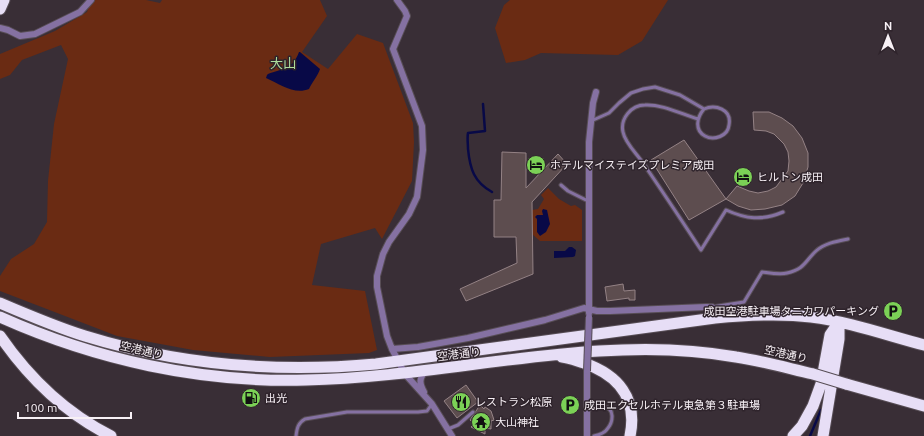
<svg xmlns="http://www.w3.org/2000/svg" width="924" height="436" viewBox="0 0 924 436" font-family="Ubuntu,'Noto Sans JP',sans-serif">
<style>
.green{fill:#6a2b13}
.water{fill:#080947}
.lines{fill:none;stroke-linecap:round;stroke-linejoin:round}
.stream{stroke:#080947;stroke-width:2.5}
.building{fill:#5d4d4f;stroke:#948285}
.lane-casing{stroke:#574d55;stroke-width:5}
.street-casing{stroke:#574d55;stroke-width:8}
.highway-casing{stroke:#574d55;stroke-width:13}
.lane{stroke:#8571a2;stroke-width:3}
.street{stroke:#8571a2;stroke-width:6}
.highway{stroke:#e7def6;stroke-width:11}
.street-bridge-casing{stroke:#574d55;stroke-width:8;stroke-linecap:butt}
.highway-bridge-casing{stroke:#574d55;stroke-width:13;stroke-linecap:butt}
.street-bridge{stroke:#8571a2;stroke-width:6}
.highway-bridge{stroke:#e7def6;stroke-width:11}
.labels{text-anchor:middle;stroke-width:3;stroke-linejoin:round;paint-order:stroke}
.poi-label{font-size:11px;fill:#f7f0f5;stroke:#2f242c;text-anchor:start}
.street-label{font-size:11px;fill:#f7f0f5;stroke:#2f242c}
.quarter-label{font-size:13px;fill:#aedd9c;stroke:#2f242c}
</style>
<rect width="100%" height="100%" fill="#392e36"/>
<path class="green" d="M91,0H146L160,3L162,0H320L327,16L302,52L328,69L357,34L383,43L413,123L414,142L412,181L382,239L375,228L321,244L312,285L365,291L377,350L369,353L270,357L193,350L117,336L0,291V276L11,259L34,244L47,222L48,181L54,124L68,59L61,45L22,60L10,75L0,79V54L55,31L87,12Z
M510,0H668L642,41L618,55L541,53L525,60L506,63L495,28L504,5Z
M548,188L559,199L571,206L575,205L582,210V241H540L532,234V210L538,209L544,199L541,195Z"/>
<path class="water" d="M299,52H300L320,69C318,76 312,82 309,89C294,95 280,84 266,78L267,75L268,74C282,69 293,69 299,52Z
M543,209L547,210L550,224L546,232L540,236L537,232V219L535,217L537,215H543L542,211Z
M569,247H572L576,250L575,256L573,257L554,258V251H565Z"/>
<g class="lines">
<path class="stream" d="M483,104L485,131L468,133C467,138 468,143 468,149C470,169 474,182 492,192
M810,436L821,410"/>
</g>
<path class="building" d="M753,112H769L782,118L793,126L802,138L808,153V167L803,183L795,196L782,205L765,209L751,210L738,206L726,199L737,186L749,191L758,193L768,191L776,187L788,171L789,161L788,152L784,144L774,134L766,131L754,130Z
M684,140L726,199L689,220L651,160Z
M502,152L526,153V188L558,154L567,164L532,202L533,274L466,301L460,289L517,263L516,237H494V200H501Z
M623,284L624,291L635,290V300H629V298L607,301L605,287Z
M466,385L478,402L457,418L444,401Z
M480,405L484,409L485,407L491,411L494,420L491,421V429L485,428V434L471,427L474,424L470,420Z"/>
<g class="lines">
<g class="lane-casing">
<path id="lane" d="M698,119C681,114 662,104 645,105C631,105 620,119 623,132C625,143 637,154 643,163C663,192 682,221 701,250L726,210C746,219 762,221 783,212
M591,121L609,113L619,103L631,93L643,89L655,87L680,95L704,109C715,104 732,109 729,125C728,136 714,141 705,136C694,130 697,117 704,109
M561,185L568,191L588,201
M712,307L744,302L762,272C770,273 780,275 787,273C805,269 805,261 816,251C825,243 838,241 848,239
M587,409C592,409 601,407 604,407C615,408 613,422 608,428C605,433 599,435 594,436
M448,429L458,425L473,412
M296,436C297,428 298,423 305,419L347,412H418L427,411L432,404"/>
</g>
<g class="street-casing">
<path id="street" d="M397,0L405,11L407,16L393,49L422,126L423,150L417,197L409,214L389,242L383,254L377,276V287L387,336L392,349L405,374L432,404L452,436
M0,28L8,30L20,36L35,34L80,12L91,0
M589,313V142L593,103L596,92
M392,349L418,347L468,338L545,320L584,308L597,311H610L706,307H712L715,318
M424,392C419,383 419,378 426,371
M587,436V371"/>
</g>
<g class="highway-casing">
<path id="highway" d="M0,9L4,0
M0,303C28,315 56,327 85,336C179,365 278,373 376,364L715,318C747,315 779,313 811,317C850,322 886,335 924,345
M0,317C96,360 201,383 306,380C405,378 501,357 599,351C644,348 692,349 736,357C762,361 787,368 813,374
M0,336C29,378 65,413 111,436
M562,357C570,358 577,361 584,363C618,375 638,398 630,436
M846,384L924,406
M793,436L802,426L813,406L821,384L830,335L839,322
M823,436L839,339V322"/>
</g>
<use href="#lane" class="lane"/>
<use href="#street" class="street"/>
<use href="#highway" class="highway"/>
<g class="street-bridge-casing">
<path id="street-bridge" d="M587,371L589,317"/>
</g>
<g class="highway-bridge-casing">
<path id="highway-bridge" d="M813,374L846,384"/>
</g>
<use href="#street-bridge" class="street-bridge"/>
<use href="#highway-bridge" class="highway-bridge"/>
</g>
<defs>
<g id="hotel-disc" transform="scale(1)"><circle r="9.5" fill="#7bd156" stroke="#2f242c"/><path d="M-6-4.5h1.5V1H6V5H4.5V3h-9V5H-6ZM-4 0a1.8 1.8 0 1 1 3.6 0ZM.5 0V-2.5h3Q6-2.5 6 0Z" fill="#111"/></g>
<g id="parking-disc" transform="scale(1)"><circle r="9.5" fill="#7bd156" stroke="#2f242c"/><path d="M-3.5-5.5H1a3.5 3.5 0 0 1 0 7H-1V5.5H-3.5ZM-1-3.4V-.6H.8a1.4 1.4 0 0 0 0-2.8Z" fill="#111"/></g>
<g id="fuel-disc" transform="scale(1)"><circle r="9.5" fill="#7bd156" stroke="#2f242c"/><path d="M-5.5-6h7V0h2V4h1.3V-2.5L3-4.5l.8-.8L6-3V5H2.5V1h-1V6h-7ZM-4.2-4.7v3.2H.2V-4.7Z" fill="#111"/></g>
<g id="restaurant-disc" transform="scale(1)"><circle r="9.5" fill="#7bd156" stroke="#2f242c"/><path d="M-5-6h1v4h1v-4h1v4h1v-4h1v5L-1.5 .5V6h-2V.5L-5-1ZM5-6V6H3V1.5H1.5Q1.5-4 5-6Z" fill="#111"/></g>
<g id="temple-disc" transform="scale(1)"><circle r="9.5" fill="#7bd156" stroke="#2f242c"/><path d="M0-6L5-2H3V0L6.5 2.5H4V6H1.5V3h-3V6H-4V2.5H-6.5L-3 0V-2H-5Z" fill="#111"/></g>
</defs>
<g fill-rule="evenodd">
<use href="#hotel-disc" x="536" y="165"/>
<use href="#hotel-disc" x="743" y="177"/>
<use href="#parking-disc" x="893" y="311"/>
<use href="#fuel-disc" x="251" y="398"/>
<use href="#restaurant-disc" x="461" y="402"/>
<use href="#parking-disc" x="570" y="405"/>
<use href="#temple-disc" x="481" y="422"/>
</g>
<g class="labels">
<g class="poi-label">
<text x="550" y="169">ホテルマイステイズプレミア成田</text>
<text x="757" y="181">ヒルトン成田</text>
<text x="879" y="315" text-anchor="end">成田空港駐車場タニカワパーキング</text>
<text x="265" y="402">出光</text>
<text x="475" y="406">レストラン松原</text>
<text x="584" y="409">成田エクセルホテル東急第３駐車場</text>
<text x="495" y="426">大山神社</text>
</g>
<g class="street-label">
<text transform="translate(142 350) rotate(13)" y="4">空港通り</text>
<text transform="translate(459 354) rotate(-7)" y="4">空港通り</text>
<text transform="translate(786 354) rotate(13)" y="4">空港通り</text>
</g>
<g class="quarter-label">
<text x="283" y="68">大山</text>
</g>
</g>
<g transform="translate(888 36)" stroke="#2f242c" stroke-width="3" paint-order="stroke">
<path d="M0-3L7 15L0 10L-7 15Z" fill="#f7f0f5"/>
<text y="-6" font-size="11" font-weight="bold" text-anchor="middle" fill="#f7f0f5">N</text>
</g>
<path d="M18 412v6h113v-6" fill="none" stroke="#f7f0f5" stroke-width="2"/>
<text x="24" y="412" font-size="12" fill="#f7f0f5" stroke="#2f242c" stroke-width="3" paint-order="stroke">100 m</text>
</svg>
